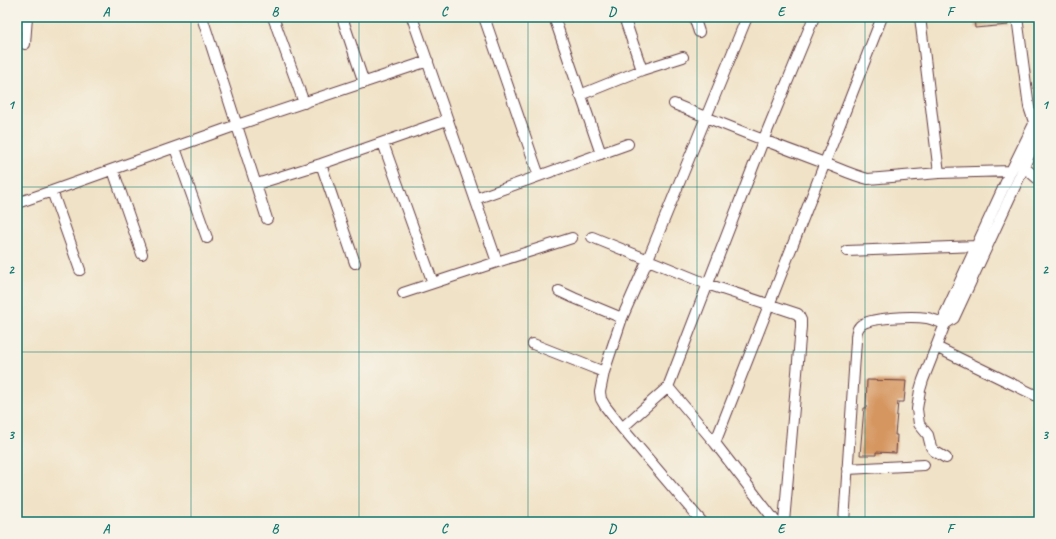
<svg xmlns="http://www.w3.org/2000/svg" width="1056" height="539" viewBox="0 0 1056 539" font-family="Caveat,sans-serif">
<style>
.building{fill:#d59660}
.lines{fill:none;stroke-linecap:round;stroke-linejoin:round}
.minor-casing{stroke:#633c42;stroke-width:12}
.minor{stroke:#fff;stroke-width:10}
.grid{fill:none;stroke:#0f766e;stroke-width:1;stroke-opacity:0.55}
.neatline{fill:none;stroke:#0f766e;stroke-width:1.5}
.grid-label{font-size:13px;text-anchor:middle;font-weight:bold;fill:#0f766e}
</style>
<rect width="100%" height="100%" fill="#f7f3e8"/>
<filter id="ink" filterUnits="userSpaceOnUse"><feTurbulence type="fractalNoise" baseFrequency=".025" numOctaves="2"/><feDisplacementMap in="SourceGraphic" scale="8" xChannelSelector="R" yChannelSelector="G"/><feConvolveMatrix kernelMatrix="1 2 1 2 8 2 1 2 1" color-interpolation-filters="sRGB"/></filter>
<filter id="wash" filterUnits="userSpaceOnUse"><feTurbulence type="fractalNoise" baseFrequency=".012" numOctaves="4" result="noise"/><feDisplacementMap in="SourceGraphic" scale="16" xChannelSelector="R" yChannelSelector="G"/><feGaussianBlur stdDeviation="0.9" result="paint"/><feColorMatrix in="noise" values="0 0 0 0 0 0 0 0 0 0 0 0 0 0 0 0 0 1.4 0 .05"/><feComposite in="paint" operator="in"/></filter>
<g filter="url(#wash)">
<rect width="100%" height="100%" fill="#f0e2c6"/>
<g id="blocks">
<path class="building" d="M974,17H1008V25L975,28Z
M867,380L906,381L904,402H898L895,435H897L896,453L876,452V455H860L864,408H866Z"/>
</g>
</g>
<g filter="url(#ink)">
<use href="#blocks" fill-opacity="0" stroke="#633c42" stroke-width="1"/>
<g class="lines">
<g class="minor-casing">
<path id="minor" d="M202,17L267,219
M273,17L304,103
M342,17L364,83
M484,17L539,176
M554,17L601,154
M624,17L642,70
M694,17L699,32
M920,17L939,173
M1017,17L1029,107L1035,125
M25,44L27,17
M580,95L642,70L683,57
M674,104C722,124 770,143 819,161C836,167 851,175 868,179L939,173L1011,171
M383,143L433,283
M175,148L207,238
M321,164L355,263
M1024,167L1039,180
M113,170L142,254
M257,184L321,164L447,120
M52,191L80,270
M475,199L628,144
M17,203L52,191L237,125L428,61
M592,237L707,284L798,314L801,320V327L784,522
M847,251L977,246
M497,262L572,238
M559,291L574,298L622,318
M403,293L497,262L412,17
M945,324L954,318L1024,167L1039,132
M533,344L604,372
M936,347L1039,397
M668,387L715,443L776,522
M622,428L668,387L763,141L814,17
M715,443L882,17
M946,458L934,451L931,447L928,435L919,424L917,409L920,390L923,380L945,324V314L1011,171L1034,124L1039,112
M847,469L924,465
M702,522L622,428L605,406L601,399L600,392L604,372L622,318L648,259L747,17
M844,522L856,341C856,336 856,330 860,326C868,317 914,316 927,318C933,319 939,322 945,324"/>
</g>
<use href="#minor" class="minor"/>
</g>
</g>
<path class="grid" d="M191,17V522M359,17V522M528,17V522M697,17V522M865,17V522M17,187H1039M17,352H1039"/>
<rect width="1056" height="539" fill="none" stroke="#f7f3e8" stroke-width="44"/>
<rect x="22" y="22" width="1012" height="495" class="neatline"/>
<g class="grid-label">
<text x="106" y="16">A</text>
<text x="275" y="16">B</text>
<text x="444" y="16">C</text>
<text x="612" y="16">D</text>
<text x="781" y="16">E</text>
<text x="950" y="16">F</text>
<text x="11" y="109">1</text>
<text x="1045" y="109">1</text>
<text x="11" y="274">2</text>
<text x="1045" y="274">2</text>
<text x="11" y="439">3</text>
<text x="1045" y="439">3</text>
<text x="106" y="533">A</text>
<text x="275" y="533">B</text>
<text x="444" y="533">C</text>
<text x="612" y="533">D</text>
<text x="781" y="533">E</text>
<text x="950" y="533">F</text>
</g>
</svg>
